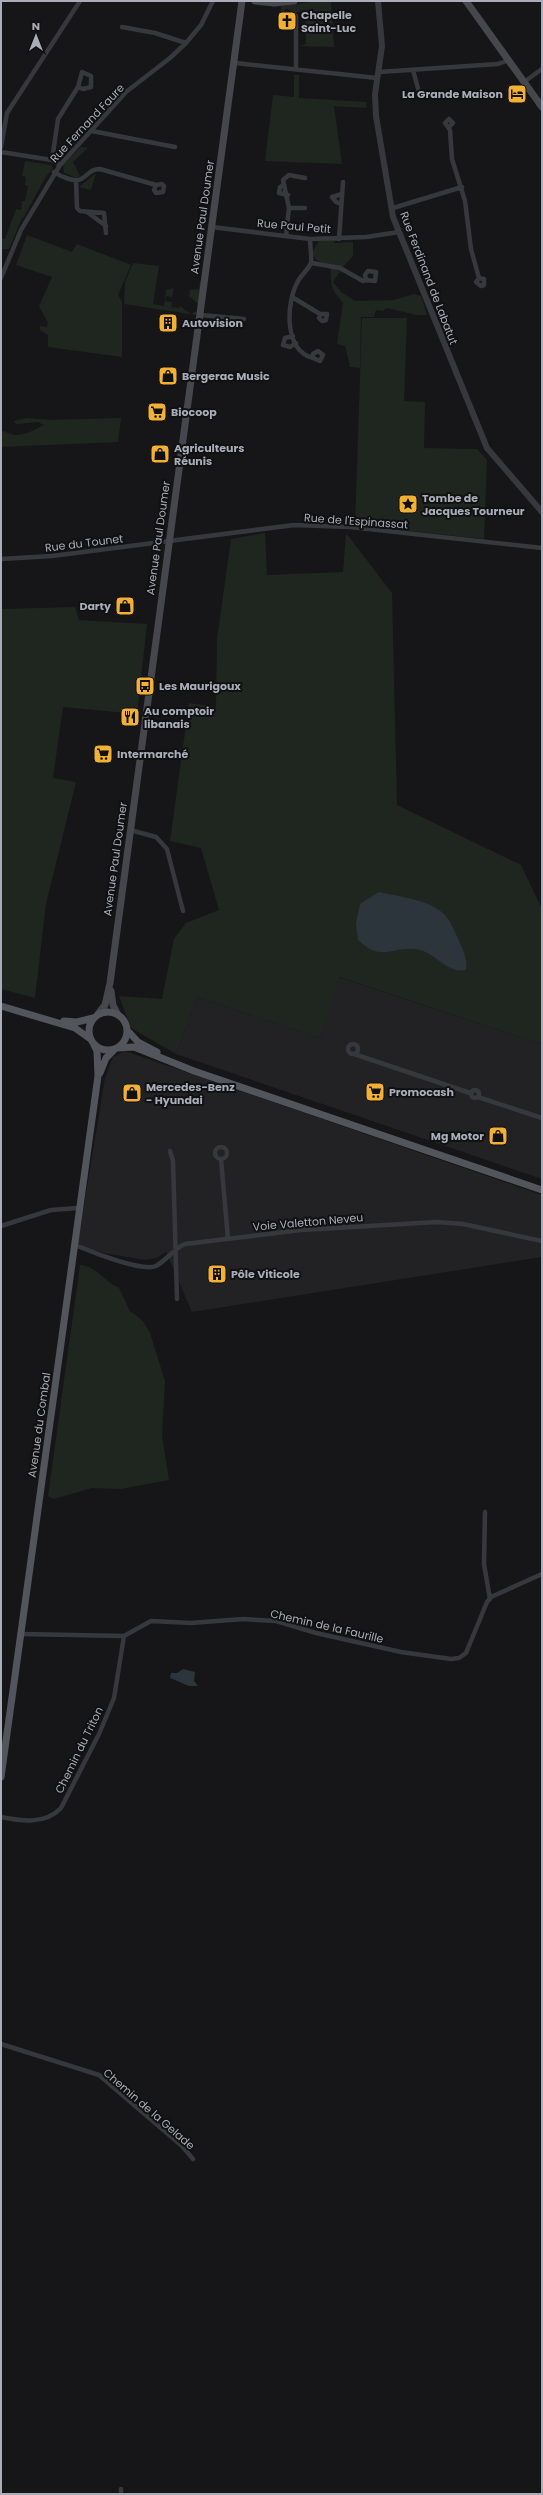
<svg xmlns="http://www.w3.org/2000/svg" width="543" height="2495" viewBox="0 0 543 2495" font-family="Poppins,sans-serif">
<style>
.built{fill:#222225}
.green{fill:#1e261f}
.water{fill:#2c353c}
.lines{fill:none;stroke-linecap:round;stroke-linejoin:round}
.minor{stroke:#37383d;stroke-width:4.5}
.tertiary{stroke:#37383d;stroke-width:6}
.secondary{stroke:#45474d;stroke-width:7}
.primary{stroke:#53555c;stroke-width:7}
.labels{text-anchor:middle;stroke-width:4;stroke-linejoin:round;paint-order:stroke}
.poi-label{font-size:11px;font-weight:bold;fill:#a8adb8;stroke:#111113;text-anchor:start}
.street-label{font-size:11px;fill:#a8adb8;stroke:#111113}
</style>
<rect width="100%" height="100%" fill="#161618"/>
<path class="built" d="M338,977L542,1044V1179L176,1054L197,997L320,1038Z
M125,1051L542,1195V1257L192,1312L166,1252L156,1258L144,1260L77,1248L105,1078L113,1057Z"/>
<path class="green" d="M320,1H331L334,47L299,46L306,44L305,11L298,12L293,15L290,10L285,9L283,20H280L281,6Z
M294,75H299V98L366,102L367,108L334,106L342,164L265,161L273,95L294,97Z
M81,147L88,148L73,162L80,176L77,178L64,173L63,164Z
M25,161L51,165L53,168L45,178L24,217L22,218L9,249H1V238L5,239L16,209L21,210L22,201H25L28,186L25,185L26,177L22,176Z
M96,173L91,190L79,187Z
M27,235L72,252L77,244L131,265L118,295L122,301V357L48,347V335L40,330V326L47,327L48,323L39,306L52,277L16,265Z
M319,240L334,241L335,243L353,242V256L343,267C331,263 317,266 312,253Z
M133,263L159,266L153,304L164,306L166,290L174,288L172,297L166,296L165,301L172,302L171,307L179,308L180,306L191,314L196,311V315L124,304L125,282Z
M331,268L343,272L339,273L333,282L341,292L355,301L394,300L414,294L421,296L427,315H417L386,308L383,311L376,310L374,317H361L360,368L350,367L345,346L337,344L343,303C331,289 330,286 331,268Z
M200,281H202L198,304L189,296L190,290L199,289Z
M362,318H407L404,401L425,402L424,448L477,449L487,460L484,539L355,525Z
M27,418L49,420L121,418L118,442L1,447V432L4,431C18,440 30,432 44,425L38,422L16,424L14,421Z
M265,533L267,575L343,572L346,533L392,593L397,805L521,865L542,909V1044L339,977L320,1038L197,997L176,1054L131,1028L119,996L162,999L174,939L186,923L219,910L201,848L170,841L189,703L216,707L217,639L231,539Z
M75,607L79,620L147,624L137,714L63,707L53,778L76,782L46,904L35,998L1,989V609Z
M80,1265C93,1264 107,1283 119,1288L130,1311L143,1321L150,1333L165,1381L162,1436L169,1480L121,1489L92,1488L54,1499L48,1496Z"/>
<path class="water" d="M379,892C399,897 428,899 444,914C451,921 455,932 459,941C463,950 468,960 466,970C446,974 436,952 416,949C390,946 383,963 358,940L356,923L360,904Z
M183,1669L195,1672L194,1681L198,1686H189L170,1678L171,1673H177Z"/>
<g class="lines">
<path class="minor" d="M122,27L155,33L186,43
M235,63L377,78
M296,69V16
M413,70L419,92L448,93
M379,72L498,64L509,60
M524,82L542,69
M449,127L453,123L449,119L445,123L450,130L452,159L465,201L471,249L479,278L476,282L481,286L484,285V279L479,278
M92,131L175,147
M1,147L7,113L80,1
M1,152L52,160L60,165
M52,160L58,119L78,87L82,72L91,76V87L83,89L78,87
M54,172C60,176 75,183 81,179C89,175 90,169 100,169L156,185L162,184L164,186L163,192L156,193L154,190L156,185
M76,180L77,208L80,211L104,213L106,233
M283,185L280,187L279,193L288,195
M341,204L336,202L332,197L342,194
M289,208H305
M393,208L462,187
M87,212L106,226
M212,227L310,239L366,237L399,232
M286,236L289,208L283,180L289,175L305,178
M310,239C310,243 312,262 311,263C308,270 300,276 297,283C286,304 284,351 313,358V354L318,351L323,355L320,361L313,358
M339,239L343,182
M312,263L340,268L363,281L366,280L365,275L368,271L376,272L375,281L366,280
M1,278L21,230L60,165L126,92L170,58L186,43L201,25L213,1
M292,297L320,314H327L326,320L322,321L319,318L320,314
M201,315L244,319
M293,336L285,338L283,345L290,347L296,343
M1,559L52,556L294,525L350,527L542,548
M130,830L156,837L167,849L183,911
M348 1049a5 5 0 1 1 10 0a5 5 0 1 1-10 0Z
M354,1054L470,1093
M471 1094a4 4 0 1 1 8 0a4 4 0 1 1-8 0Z
M478,1097L542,1118
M215 1153a6 6 0 1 1 12 0a6 6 0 1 1-12 0Z
M170,1151L173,1161L177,1299
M221,1159L228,1239
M1,1226L51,1210L78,1208
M80,1247C94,1253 143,1272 156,1266C167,1260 173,1249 185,1244L301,1230L437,1222L463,1224L542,1241
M485,1512L484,1564L490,1599
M21,1634L124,1636L151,1621L191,1623L243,1619L276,1621L316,1633L401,1652L451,1659L459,1658L466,1653L487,1602L491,1597L542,1574
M1,1817C21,1821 45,1825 61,1808L99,1734L114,1698L124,1636
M1,2044L99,2075L182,2146L193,2159
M121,2489V2494"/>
<path class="tertiary" d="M378,1L382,46L375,94L376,116L393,217L487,448L542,512"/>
<path class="secondary" d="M255,1L274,3L294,1
M466,1L542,107
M111,991L113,1005L118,1015
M98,1014L105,1005L110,983L242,1"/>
<path class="primary" d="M1,1006L75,1028L89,1038
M89 1031a19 19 0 1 1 38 0a19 19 0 1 1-38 0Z
M64,1021L77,1022L93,1018
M127,1030L138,1042L157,1052
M118,1048L134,1047L194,1071L542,1190
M100,1073L106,1058L114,1050
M1,1777L98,1076L97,1051L94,1045"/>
</g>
<defs>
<g id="church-square" transform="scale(1)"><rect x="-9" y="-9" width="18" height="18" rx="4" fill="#f2b134" stroke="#111113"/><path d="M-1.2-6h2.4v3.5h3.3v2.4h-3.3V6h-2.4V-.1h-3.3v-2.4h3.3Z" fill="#111"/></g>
<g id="hotel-square" transform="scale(1)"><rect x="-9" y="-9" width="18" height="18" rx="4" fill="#f2b134" stroke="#111113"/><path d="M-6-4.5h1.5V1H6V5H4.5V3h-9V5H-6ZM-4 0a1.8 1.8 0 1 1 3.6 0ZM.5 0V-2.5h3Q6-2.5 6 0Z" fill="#111"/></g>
<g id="building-square" transform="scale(1)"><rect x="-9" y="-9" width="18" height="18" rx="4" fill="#f2b134" stroke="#111113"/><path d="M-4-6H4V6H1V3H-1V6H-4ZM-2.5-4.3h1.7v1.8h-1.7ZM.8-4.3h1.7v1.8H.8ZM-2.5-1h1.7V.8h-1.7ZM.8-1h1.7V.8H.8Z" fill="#111"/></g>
<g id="shop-square" transform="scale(1)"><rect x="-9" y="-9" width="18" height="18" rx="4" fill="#f2b134" stroke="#111113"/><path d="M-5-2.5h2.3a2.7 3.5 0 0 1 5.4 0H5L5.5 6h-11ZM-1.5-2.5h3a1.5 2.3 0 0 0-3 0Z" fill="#111"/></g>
<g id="supermarket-square" transform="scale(1)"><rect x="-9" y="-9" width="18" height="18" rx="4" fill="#f2b134" stroke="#111113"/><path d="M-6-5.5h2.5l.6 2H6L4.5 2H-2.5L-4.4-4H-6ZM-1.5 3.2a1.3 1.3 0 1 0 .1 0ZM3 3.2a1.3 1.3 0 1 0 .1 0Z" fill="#111"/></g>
<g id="sight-square" transform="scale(1)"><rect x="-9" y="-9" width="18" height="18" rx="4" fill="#f2b134" stroke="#111113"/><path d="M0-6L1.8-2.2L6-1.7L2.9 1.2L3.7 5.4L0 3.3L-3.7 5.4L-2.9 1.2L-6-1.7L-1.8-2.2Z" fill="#111"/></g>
<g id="bus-square" transform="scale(1)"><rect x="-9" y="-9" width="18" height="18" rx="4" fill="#f2b134" stroke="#111113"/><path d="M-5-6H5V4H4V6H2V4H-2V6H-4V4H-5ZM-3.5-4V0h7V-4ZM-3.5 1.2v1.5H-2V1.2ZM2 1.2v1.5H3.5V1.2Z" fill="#111"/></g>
<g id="restaurant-square" transform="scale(1)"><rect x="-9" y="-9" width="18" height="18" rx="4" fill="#f2b134" stroke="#111113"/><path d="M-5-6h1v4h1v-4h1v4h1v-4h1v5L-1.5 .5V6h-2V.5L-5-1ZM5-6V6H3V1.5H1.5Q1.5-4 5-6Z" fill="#111"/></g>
</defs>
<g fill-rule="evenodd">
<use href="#church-square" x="287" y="21"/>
<use href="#hotel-square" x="517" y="94"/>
<use href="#building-square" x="168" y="323"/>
<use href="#shop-square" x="168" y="376"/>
<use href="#supermarket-square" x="157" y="412"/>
<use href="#shop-square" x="160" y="454"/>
<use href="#sight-square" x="408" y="504"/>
<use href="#shop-square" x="125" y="606"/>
<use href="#bus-square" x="145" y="686"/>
<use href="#restaurant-square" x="130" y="717"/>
<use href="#supermarket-square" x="103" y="754"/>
<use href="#supermarket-square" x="375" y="1092"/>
<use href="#shop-square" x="132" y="1093"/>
<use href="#shop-square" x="498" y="1136"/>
<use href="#building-square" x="217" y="1274"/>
</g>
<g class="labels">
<g class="poi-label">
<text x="301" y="19">Chapelle<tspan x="301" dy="13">Saint-Luc</tspan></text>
<text x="503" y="98" text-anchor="end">La Grande Maison</text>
<text x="182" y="327">Autovision</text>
<text x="182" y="380">Bergerac Music</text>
<text x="171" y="416">Biocoop</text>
<text x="174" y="452">Agriculteurs<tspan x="174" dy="13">Réunis</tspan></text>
<text x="422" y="502">Tombe de<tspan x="422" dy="13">Jacques Tourneur</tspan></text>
<text x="111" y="610" text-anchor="end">Darty</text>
<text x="159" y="690">Les Maurigoux</text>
<text x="144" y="715">Au comptoir<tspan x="144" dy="13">libanais</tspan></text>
<text x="117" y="758">Intermarché</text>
<text x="146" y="1091">Mercedes-Benz<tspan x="146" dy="13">- Hyundai</tspan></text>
<text x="389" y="1096">Promocash</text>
<text x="484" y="1140" text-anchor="end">Mg Motor</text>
<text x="231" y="1278">Pôle Viticole</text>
</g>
<g class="street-label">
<text transform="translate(87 123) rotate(-47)" y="4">Rue Fernand Faure</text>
<text transform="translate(202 217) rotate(-82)" y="4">Avenue Paul Doumer</text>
<text transform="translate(294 226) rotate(5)" y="4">Rue Paul Petit</text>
<text transform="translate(429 278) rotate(69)" y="4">Rue Ferdinand de Labatut</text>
<text transform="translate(356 521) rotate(4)" y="4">Rue de l'Espinassat</text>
<text transform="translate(158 538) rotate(-82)" y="4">Avenue Paul Doumer</text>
<text transform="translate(84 543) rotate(-7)" y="4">Rue du Tounet</text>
<text transform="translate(115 859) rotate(-82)" y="4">Avenue Paul Doumer</text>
<text transform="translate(308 1222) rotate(-5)" y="4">Voie Valetton Neveu</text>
<text transform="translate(39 1425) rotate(-82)" y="4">Avenue du Combal</text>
<text transform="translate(327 1626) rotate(13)" y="4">Chemin de la Faurille</text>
<text transform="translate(79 1750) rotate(-64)" y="4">Chemin du Triton</text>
<text transform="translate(149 2109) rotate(41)" y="4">Chemin de la Gelade</text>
</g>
</g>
<rect width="543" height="2495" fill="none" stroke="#a8adb8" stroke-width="4"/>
<g transform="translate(36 36)" stroke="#111113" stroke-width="3" paint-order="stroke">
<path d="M0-3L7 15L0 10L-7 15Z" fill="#a8adb8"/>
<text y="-6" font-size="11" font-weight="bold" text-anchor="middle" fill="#a8adb8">N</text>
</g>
</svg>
